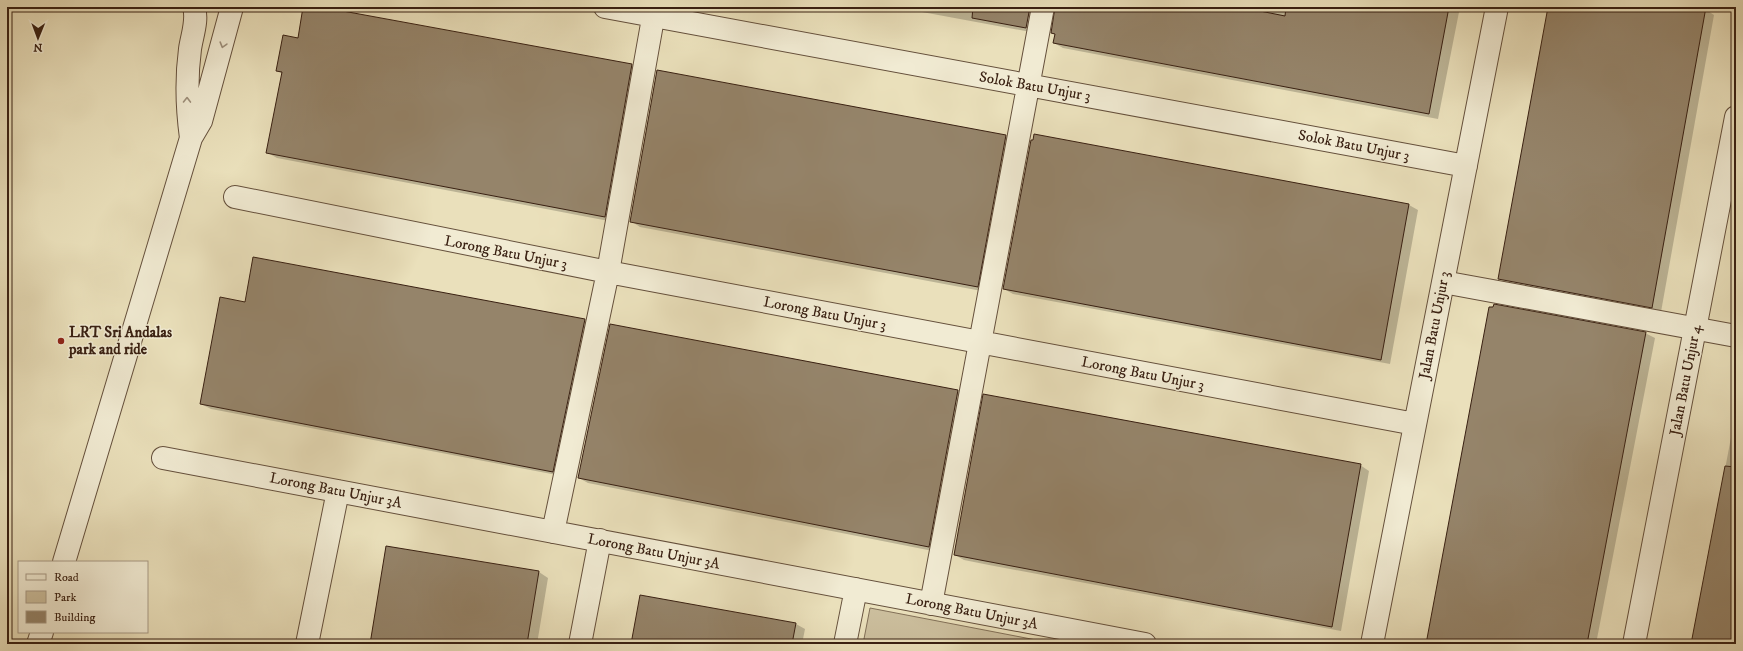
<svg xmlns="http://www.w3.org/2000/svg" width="1743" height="651" viewBox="0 0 1743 651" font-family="'IM FELL DW Pica',serif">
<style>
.green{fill:#ccbf9e;stroke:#827058}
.shadow{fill:#0003}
.building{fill:#95846a;stroke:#392012}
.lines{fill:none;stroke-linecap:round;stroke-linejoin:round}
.minor-casing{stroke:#65503c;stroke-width:24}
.minor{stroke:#f1ebd3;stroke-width:22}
.oneway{stroke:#9e907c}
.poi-dot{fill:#8f2418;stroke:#f1ebd3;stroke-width:1.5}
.labels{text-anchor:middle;stroke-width:3;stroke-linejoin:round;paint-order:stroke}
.street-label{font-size:15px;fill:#392012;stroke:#f1ebd3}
.poi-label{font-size:15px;font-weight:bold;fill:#392012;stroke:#f1ebd3;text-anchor:start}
</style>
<rect width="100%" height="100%" fill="#eae0bb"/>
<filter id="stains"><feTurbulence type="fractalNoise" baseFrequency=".005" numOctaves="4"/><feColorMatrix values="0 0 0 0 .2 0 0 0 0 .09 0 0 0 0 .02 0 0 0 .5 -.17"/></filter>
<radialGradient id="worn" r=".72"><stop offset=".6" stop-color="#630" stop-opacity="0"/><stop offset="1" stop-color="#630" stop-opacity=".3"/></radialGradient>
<path class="green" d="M870,608L1057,644H863Z"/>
<path class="shadow" d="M304,7H316L632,65L641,70L614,222L277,158L268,153L283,74L277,71L299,39Z
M895,7H1042L1036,33Z
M1055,7H1460L1438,119L1063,48L1054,43L1055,34L1052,32Z
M1549,7H1693L1705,9L1714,15L1661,312L1508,284L1499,279Z
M657,71L1006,136L1015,141L987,292L640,227L631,221Z
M1035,135L1409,205L1418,210L1390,364L1013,294L1004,289Z
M254,258L585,320L594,326L562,476L211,409L201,404L246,303Z
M1494,309L1645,333L1655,338L1596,644H1427Z
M610,326L958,391L967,397L938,552L588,483L579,478Z
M1736,411V644H1692Z
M1360,465L1369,471L1341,631L989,565L964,560L955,555Z
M387,547L539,572L548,578L537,644H370Z
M796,624L805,629L802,644H632Z"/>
<path class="building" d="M303,7H321L632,64L605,217L266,153L282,72L276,71L283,35L298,38Z
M973,7H1030L1026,28L972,18Z
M1055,7H1240L1285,16L1286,7H1449L1429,114L1053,43L1055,34L1051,33Z
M1548,7H1706L1652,308L1498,279Z
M657,70L1006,135L978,287L630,222Z
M1034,134L1409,204L1381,360L1003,289L1031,140H1033Z
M253,257L585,319L553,472L200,404L220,297L245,302Z
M1494,304L1646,332L1587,644H1426L1489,307H1493Z
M610,324L958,390L929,547L578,478Z
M983,394L1361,464L1332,627L954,555Z
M1725,466L1736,467V644H1691Z
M386,546L539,571L527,644H370Z
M640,595L796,623L792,644H631Z"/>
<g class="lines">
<g class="minor-casing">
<path id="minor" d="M605,7L1466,166
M191,138C187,109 186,79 190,49C192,35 198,21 194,7
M235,197L608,272L1415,424
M1443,282L1736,336
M163,458L1145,644
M553,532L608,272L655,7
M64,562L191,138L201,121L232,7
M931,604L1043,7
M38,644L42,632
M307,644L338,491
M580,644L600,540
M845,644L856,589
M1372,644L1497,7
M1634,644L1736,117"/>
</g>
<use href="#minor" class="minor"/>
</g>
<defs><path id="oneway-chevron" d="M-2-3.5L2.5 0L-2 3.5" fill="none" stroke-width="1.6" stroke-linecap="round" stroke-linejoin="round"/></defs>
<g class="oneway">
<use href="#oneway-chevron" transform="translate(223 45) rotate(106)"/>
<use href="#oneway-chevron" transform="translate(187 100) rotate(-89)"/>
</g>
<circle class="poi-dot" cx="61" cy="341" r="4"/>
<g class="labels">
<g class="street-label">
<text transform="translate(1035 86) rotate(10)" y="5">Solok Batu Unjur 3</text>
<text transform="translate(1354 145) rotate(11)" y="5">Solok Batu Unjur 3</text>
<text transform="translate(506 252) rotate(11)" y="5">Lorong Batu Unjur 3</text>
<text transform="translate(825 313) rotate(11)" y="5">Lorong Batu Unjur 3</text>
<text transform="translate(1434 325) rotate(-79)" y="5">Jalan Batu Unjur 3</text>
<text transform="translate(1143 373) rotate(11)" y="5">Lorong Batu Unjur 3</text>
<text transform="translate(1685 380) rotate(-79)" y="5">Jalan Batu Unjur 4</text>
<text transform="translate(336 490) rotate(11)" y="5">Lorong Batu Unjur 3A</text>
<text transform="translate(654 551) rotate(11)" y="5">Lorong Batu Unjur 3A</text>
<text transform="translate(972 611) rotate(11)" y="5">Lorong Batu Unjur 3A</text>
</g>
<g class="poi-label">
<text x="69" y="337">LRT Sri Andalas<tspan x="69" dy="17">park and ride</tspan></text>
</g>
</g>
<rect width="1743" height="651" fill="none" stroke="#eae0bb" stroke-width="24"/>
<rect x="8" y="8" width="1727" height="635" fill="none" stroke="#392012" stroke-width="2"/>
<rect x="12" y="12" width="1719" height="627" fill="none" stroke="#392012"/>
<rect x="18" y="561" width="130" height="72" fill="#f1ebd3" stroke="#a79a86"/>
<rect x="26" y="574" width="20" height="6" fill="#f1ebd3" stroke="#a79a86"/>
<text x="54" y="581" font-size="12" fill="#392012">Road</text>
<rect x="26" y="591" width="20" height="12" fill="#ccbf9e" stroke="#a79a86"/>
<text x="54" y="601" font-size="12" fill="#392012">Park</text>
<rect x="26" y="611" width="20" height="12" fill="#95846a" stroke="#a79a86"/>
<text x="54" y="621" font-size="12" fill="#392012">Building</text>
<g transform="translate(38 38) rotate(181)" stroke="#f1ebd3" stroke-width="3" paint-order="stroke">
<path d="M0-3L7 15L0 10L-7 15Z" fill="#392012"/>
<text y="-6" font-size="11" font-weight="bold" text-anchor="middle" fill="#392012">N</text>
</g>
<rect width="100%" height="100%" filter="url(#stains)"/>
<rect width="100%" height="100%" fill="url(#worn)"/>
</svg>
